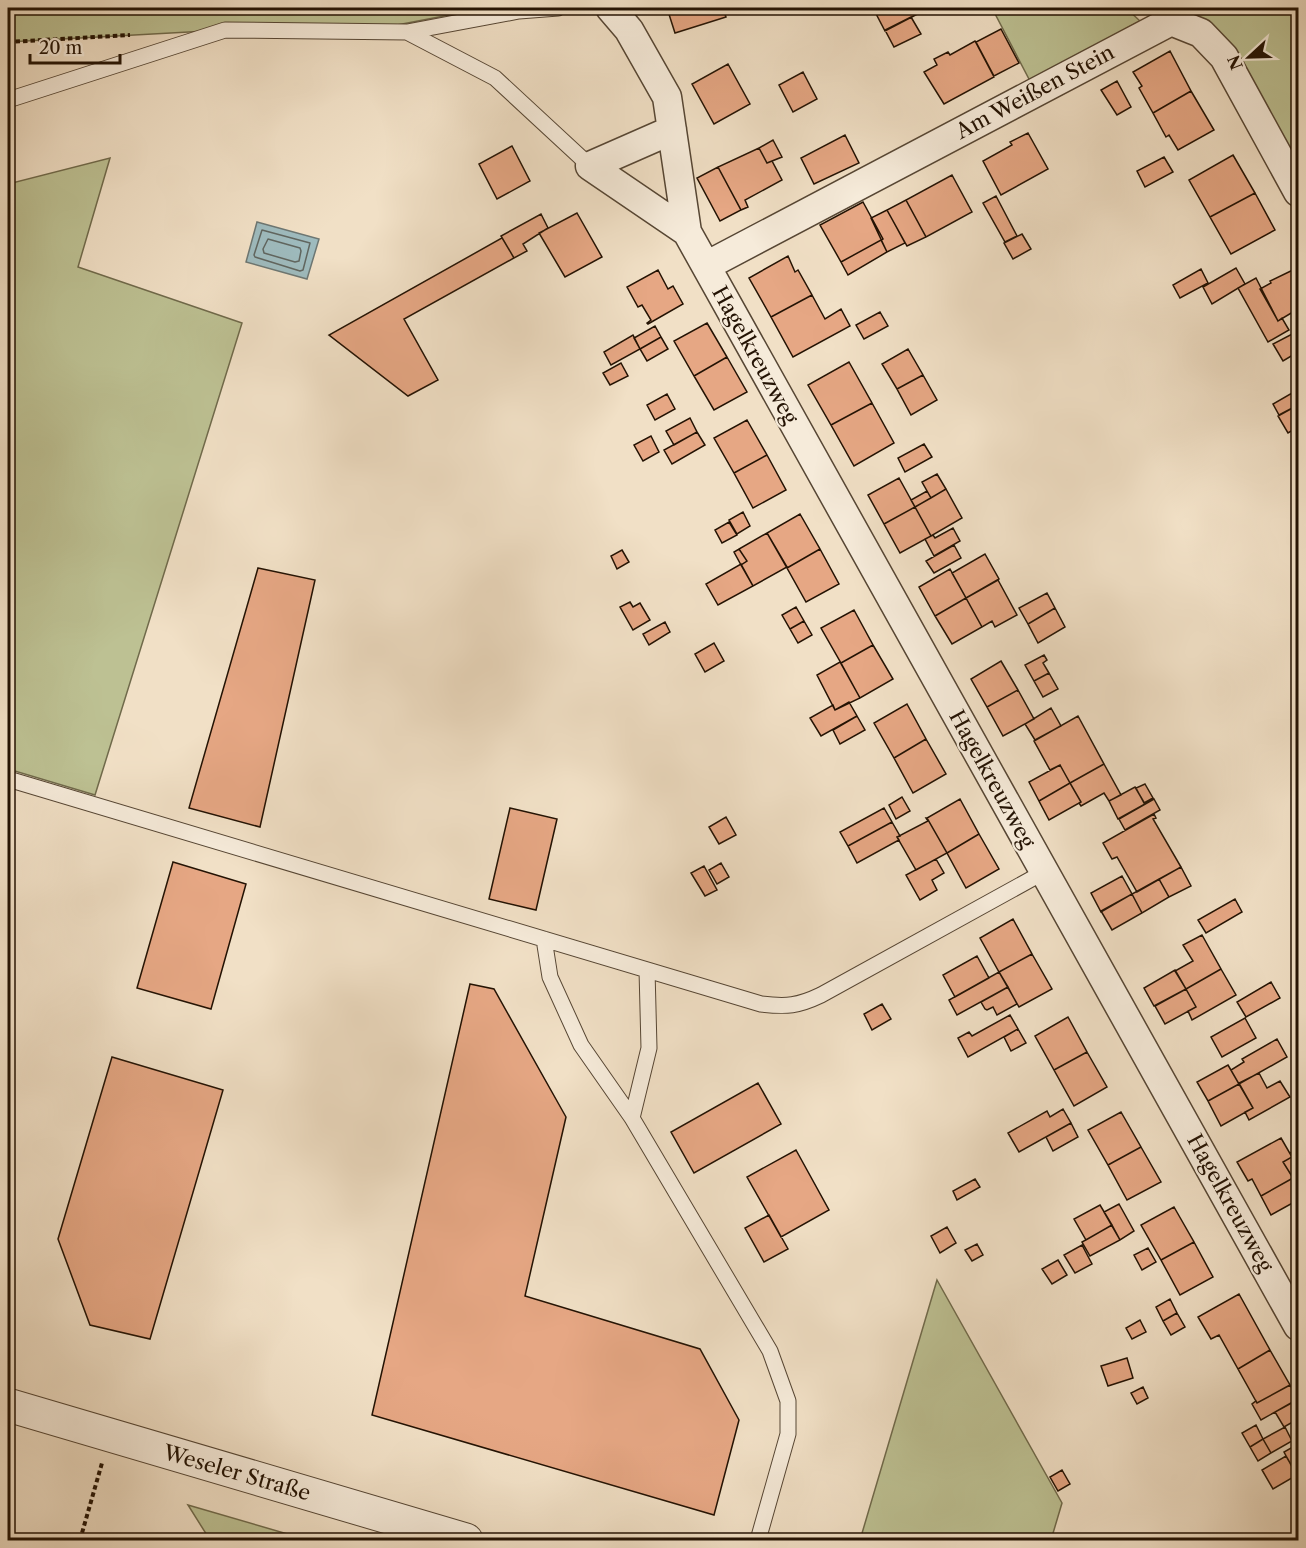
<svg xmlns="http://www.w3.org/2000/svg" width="1306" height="1548" viewBox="0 0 1306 1548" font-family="'Libre Caslon Text',serif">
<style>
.green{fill:#bdc193;stroke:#706a4b;stroke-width:1.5}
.water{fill:#9ebbbe;stroke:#6d7773;stroke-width:1.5}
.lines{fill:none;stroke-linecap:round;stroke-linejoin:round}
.shore{stroke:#606660;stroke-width:1.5}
.building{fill:#e6a784;stroke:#231203;stroke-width:1.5}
.service-casing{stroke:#564634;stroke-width:17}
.minor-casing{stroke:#564634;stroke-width:31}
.tertiary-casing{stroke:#564634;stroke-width:35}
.path{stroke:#231203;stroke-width:4;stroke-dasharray:4.5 3;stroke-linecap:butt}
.service{stroke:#f6ebda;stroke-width:15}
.minor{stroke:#f6ebda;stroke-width:28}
.tertiary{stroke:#f6ebda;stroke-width:33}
.labels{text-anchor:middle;stroke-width:4.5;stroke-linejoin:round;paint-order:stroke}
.street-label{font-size:21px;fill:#231203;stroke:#f6ebda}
</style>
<rect width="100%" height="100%" fill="#f1e0c6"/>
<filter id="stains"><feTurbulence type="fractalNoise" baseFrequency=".00333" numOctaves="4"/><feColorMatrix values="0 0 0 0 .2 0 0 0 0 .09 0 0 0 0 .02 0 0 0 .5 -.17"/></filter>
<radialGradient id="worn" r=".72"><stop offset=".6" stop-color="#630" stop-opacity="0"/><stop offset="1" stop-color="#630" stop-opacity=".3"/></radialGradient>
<path class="green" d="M8,8H486L397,25L225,30L8,42Z
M992,8H1121L1127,9L1140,21L1030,81Z
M1167,8H1298V176L1216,31Z
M110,158L78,267L242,323L95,795L8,769V184Z
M937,1280L1062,1503L1051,1540H860Z
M188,1505L308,1540H210Z"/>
<path class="water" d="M257,222L319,239L307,279L246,262Z"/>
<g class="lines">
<path class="shore" d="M262,230L310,243L303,270L300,271L255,257L254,255Z
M268,239L300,248L301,251L299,261L295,262L264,253L263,249Z"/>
</g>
<path class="building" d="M667,8H723L726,17L675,33Z
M873,8H929L885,31Z
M911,17L921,34L894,47L885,30Z
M1001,29L1019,63L994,76L976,42Z
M975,41L994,77L944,104L924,72L937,65L934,59L948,52L950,55Z
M1170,51L1191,91L1153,113L1139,88L1142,86L1133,72Z
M728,64L750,104L714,124L692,84Z
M803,72L817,99L793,112L779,85Z
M1117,81L1131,107L1117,115L1101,90Z
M1191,91L1214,130L1178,150L1169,135L1166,137L1153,113Z
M1028,133L1048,169L1001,195L983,161L1012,145L1010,142Z
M845,135L859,163L814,184L801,158Z
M773,140L782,157L767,163L759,148Z
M512,146L530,181L497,199L479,164Z
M759,148L767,163L772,161L782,180L745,200L748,207L741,210L718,167Z
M1233,155L1255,193L1210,217L1189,180Z
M1164,157L1173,172L1145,187L1137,171Z
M718,167L741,210L720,221L697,178Z
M952,175L972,212L926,237L906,200Z
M1255,193L1275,230L1231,254L1210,217Z
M996,196L1017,236L1005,242L983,203Z
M906,200L926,237L907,246L887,210Z
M863,202L883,239L841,262L820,225Z
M887,210L905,243L887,252L871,218Z
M577,213L602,257L565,277L539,233Z
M541,214L548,228L523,244L527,251L514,258L501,236Z
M1022,234L1031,249L1013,259L1004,243Z
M501,236L514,258L404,319L438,380L408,396L329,335L502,238Z
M881,240L887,252L848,275L841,262Z
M788,256L795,272L798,270L812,295L771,317L749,278Z
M1236,268L1245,284L1212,304L1203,287Z
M1297,268L1298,309L1278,321L1260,289L1271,283L1270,281Z
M1201,269L1208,283L1180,298L1173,285Z
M658,270L668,289L673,286L683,304L648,324L647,323L651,320L642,305L638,307L627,287Z
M1256,278L1278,321L1282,318L1289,330L1268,342L1238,288Z
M812,295L825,319L841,309L850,326L793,357L771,317Z
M880,312L888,326L864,339L856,325Z
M707,323L727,357L694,376L674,341Z
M655,326L661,337L640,349L634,338Z
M1296,332L1298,336V352L1283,361L1273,344Z
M633,335L640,349L611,365L604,352Z
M661,337L668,349L647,361L640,349Z
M908,349L923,375L897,389L882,364Z
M727,357L747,392L714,410L694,376Z
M849,362L872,403L831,425L808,385Z
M621,363L628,376L610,385L603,373Z
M923,375L937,400L911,415L897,389Z
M1292,393L1298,405L1279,415L1273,404Z
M667,394L675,409L655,420L647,405Z
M872,403L894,443L854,466L831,425Z
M1298,405V427L1288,433L1278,416Z
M690,418L697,432L674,445L666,431Z
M747,420L767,455L734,473L714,438Z
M697,432L705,445L672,464L664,450Z
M651,436L659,452L643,461L634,445Z
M924,444L932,457L905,472L898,458Z
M767,455L786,490L753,508L734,473Z
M937,474L946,489L931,498L922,482Z
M899,478L915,507L884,524L868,495Z
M946,489L962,518L931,536L915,507Z
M927,491L931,498L915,507L911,500Z
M915,507L931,536L900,553L884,524Z
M743,512L750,526L737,534L729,520Z
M800,514L820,549L787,568L767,533Z
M729,522L737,535L722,543L715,530Z
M953,528L960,541L934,556L925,539L933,535L935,538Z
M767,533L787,567L753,586L741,565L747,561L739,549Z
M954,545L961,558L934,573L926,561Z
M739,549L747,561L741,565L734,552Z
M820,549L839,584L806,602L787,568Z
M622,550L629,562L617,569L611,556Z
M985,554L999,579L966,598L952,573Z
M741,564L753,586L718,605L706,584Z
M258,568L315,580L260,827L189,808Z
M950,569L966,598L935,616L919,587Z
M998,580L1017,615L995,627L992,621L982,627L966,598Z
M1047,593L1055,608L1028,624L1019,608Z
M966,598L982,627L952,644L935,616Z
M630,602L633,607L640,603L650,620L633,630L620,607Z
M796,607L804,621L790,629L782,615Z
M1055,608L1065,627L1038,643L1028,624Z
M854,610L873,645L841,663L821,628Z
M804,621L812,635L798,643L790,629Z
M665,622L670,632L649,645L643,634Z
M714,643L724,661L705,672L695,654Z
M873,645L893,679L860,698L841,663Z
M1044,655L1047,660L1043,663L1049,673L1034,681L1025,665Z
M1001,661L1018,690L987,707L971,679Z
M840,662L860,698L835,710L817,675Z
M1049,673L1058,689L1043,697L1034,681Z
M1018,690L1034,719L1003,736L987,707Z
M849,702L857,716L821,736L810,718L833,705L835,710Z
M907,704L926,739L894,758L874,723Z
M1051,708L1061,726L1035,740L1025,724Z
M857,716L865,730L840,744L833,730Z
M1078,716L1104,764L1070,783L1060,765L1050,770L1034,741Z
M926,739L946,774L913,793L894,758Z
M1104,764L1121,795L1109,801L1104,793L1081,806L1079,803L1081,802L1070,783Z
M1060,765L1070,783L1039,801L1029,782Z
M1070,783L1081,802L1049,820L1039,801Z
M1145,784L1153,798L1144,803L1136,788Z
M1135,787L1145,804L1118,819L1109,801Z
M902,797L910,811L896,819L889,805Z
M960,799L979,834L947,853L927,818Z
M1154,799L1160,810L1125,830L1119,819Z
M510,808L557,819L536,910L489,899Z
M884,808L892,822L848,846L840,832Z
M1154,814L1156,818L1153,819L1181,867L1137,892L1117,857L1112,859L1103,843Z
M726,817L736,835L719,844L709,827Z
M926,818H927L947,853L916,870L897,837L928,821Z
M892,822L900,836L897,837L899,840L857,863L848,846Z
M979,834L999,869L966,888L947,853Z
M936,859L944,873L932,880L937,890L920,900L906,875Z
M173,862L246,884L211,1009L137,988Z
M721,863L729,877L717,884L709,870Z
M704,866L717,890L705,896L691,873Z
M1181,867L1191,886L1169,897L1159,879Z
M1122,876L1132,894L1101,912L1091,893Z
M1159,879L1169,897L1142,913L1132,894Z
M1132,894L1142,913L1112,930L1101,911Z
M1235,899L1242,912L1206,933L1198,920Z
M1013,919L1032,954L999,972L980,938Z
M1202,935L1221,969L1186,989L1175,971L1193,961L1183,945Z
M1032,954L1052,989L1019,1007L999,972Z
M977,956L989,978L955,997L943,975Z
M1221,969L1236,995L1192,1020L1188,1011L1196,1007L1186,989Z
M1175,970L1186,989L1154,1006L1144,988Z
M999,972L1008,987L957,1015L949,1000Z
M1271,982L1280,998L1246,1017L1237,1002Z
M470,984L494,989L566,1117L525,1296L700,1349L739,1420L714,1515L372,1415Z
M1008,987L1017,1004L997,1015L993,1007L987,1010L985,1009L981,1002Z
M1186,989L1196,1007L1165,1024L1155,1006Z
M882,1004L891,1019L872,1030L864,1014Z
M1010,1015L1018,1029L968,1057L958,1038L969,1032L972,1036Z
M1068,1017L1087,1052L1054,1070L1035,1036Z
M1245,1018L1256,1038L1222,1057L1211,1037Z
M1018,1029L1026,1043L1011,1051L1004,1037Z
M1277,1039L1287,1057L1239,1084L1231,1070L1244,1062L1242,1059Z
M1087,1052L1107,1087L1074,1106L1054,1070Z
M112,1057L223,1090L150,1339L90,1325L58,1239Z
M1228,1065L1239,1084L1208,1101L1197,1082Z
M1259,1073L1267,1088L1280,1081L1290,1097L1249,1120L1245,1112L1253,1108L1239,1083Z
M758,1083L781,1124L694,1173L671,1132Z
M1239,1084L1253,1108L1221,1126L1208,1101Z
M1063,1109L1071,1123L1019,1152L1008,1133L1047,1111L1050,1117Z
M1121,1112L1141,1147L1108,1165L1088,1130Z
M1071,1123L1078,1137L1053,1151L1046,1137Z
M1281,1138L1292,1157L1283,1162L1293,1178L1261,1196L1252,1179L1248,1181L1237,1162Z
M1141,1147L1161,1182L1127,1200L1108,1165Z
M1298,1148V1175L1293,1178L1283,1162L1292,1157L1290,1153Z
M796,1150L829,1210L781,1237L747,1177Z
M1293,1178L1298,1189V1200L1271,1215L1261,1196Z
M975,1179L980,1187L957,1200L953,1191Z
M1119,1204L1134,1231L1120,1240L1104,1212Z
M1100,1205L1112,1225L1086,1240L1074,1219Z
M1174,1207L1194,1242L1161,1260L1141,1225Z
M769,1215L788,1249L764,1262L745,1228Z
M1112,1225L1120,1240L1090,1256L1082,1242Z
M947,1227L956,1243L940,1253L931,1236Z
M1194,1242L1213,1277L1180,1295L1161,1260Z
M977,1244L983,1255L972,1261L965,1250Z
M1082,1245L1092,1264L1075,1273L1064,1255Z
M1148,1248L1156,1262L1142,1270L1134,1255Z
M1058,1260L1067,1275L1052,1284L1042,1269Z
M1239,1294L1270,1350L1238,1369L1219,1335L1211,1339L1198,1317Z
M1170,1299L1177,1313L1163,1321L1156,1307Z
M1177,1313L1185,1327L1171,1335L1163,1321Z
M1140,1320L1146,1332L1132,1339L1126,1328Z
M1270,1350L1290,1385L1257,1403L1238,1369Z
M1127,1358L1133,1378L1108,1386L1101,1366Z
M1290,1385L1298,1399L1261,1420L1252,1404L1256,1401L1257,1403Z
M1143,1387L1148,1398L1137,1404L1131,1393Z
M1297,1400L1298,1419L1284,1427L1275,1412Z
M1256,1425L1263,1439L1250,1447L1242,1433Z
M1285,1427L1292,1441L1271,1453L1263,1439Z
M1263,1439L1271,1453L1258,1461L1250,1447Z
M1298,1444V1478L1284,1452Z
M1286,1456L1297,1475L1273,1489L1262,1470Z
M1062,1470L1070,1484L1058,1491L1050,1477Z"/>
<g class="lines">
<g class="service-casing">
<path id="service" d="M1295,8L1298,11
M407,32L495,78L590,166
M8,100L225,30L407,32L519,11L558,8
M8,779L761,1004C787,1007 798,1006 821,995L1044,872
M544,939L550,977L581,1045L632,1118L770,1351L788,1401V1434L758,1540
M632,1118L649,1048L647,970"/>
</g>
<g class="minor-casing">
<path id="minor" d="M611,9L629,30L667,97L687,232L1298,1326
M672,130L590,166L687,232
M706,266L1171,21L1201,33L1224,57L1298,192"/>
</g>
<g class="tertiary-casing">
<path id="tertiary" d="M8,1405L466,1540"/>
</g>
<path class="path" d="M8,42L130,35
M80,1540L102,1463
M253,1540L252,1539L256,1540"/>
<use href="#service" class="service"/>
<use href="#minor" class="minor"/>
<use href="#tertiary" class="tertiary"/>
</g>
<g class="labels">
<g class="street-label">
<text transform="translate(1035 92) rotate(-28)" y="7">Am Weißen Stein</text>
<text transform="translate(755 355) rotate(61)" y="7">Hagelkreuzweg</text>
<text transform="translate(992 779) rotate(61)" y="7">Hagelkreuzweg</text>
<text transform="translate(1230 1203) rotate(61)" y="7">Hagelkreuzweg</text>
<text transform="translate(237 1473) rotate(16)" y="7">Weseler Straße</text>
</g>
</g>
<rect width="1306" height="1548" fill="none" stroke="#f1e0c6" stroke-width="30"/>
<rect x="9" y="9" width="1288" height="1530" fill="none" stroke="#231203" stroke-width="3"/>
<rect x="15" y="15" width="1276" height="1518" fill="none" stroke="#231203" stroke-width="1.5"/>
<g transform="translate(1249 57) rotate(248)" stroke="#f6ebda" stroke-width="4.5" paint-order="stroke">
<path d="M0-4.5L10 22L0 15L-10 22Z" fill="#231203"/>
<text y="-9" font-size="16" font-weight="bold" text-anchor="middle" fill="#231203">N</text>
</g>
<path d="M30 54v9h90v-9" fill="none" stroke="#231203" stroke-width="3"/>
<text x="39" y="54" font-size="18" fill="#231203" stroke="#f6ebda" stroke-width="4.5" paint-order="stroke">20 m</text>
<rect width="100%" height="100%" filter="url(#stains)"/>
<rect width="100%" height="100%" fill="url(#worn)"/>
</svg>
